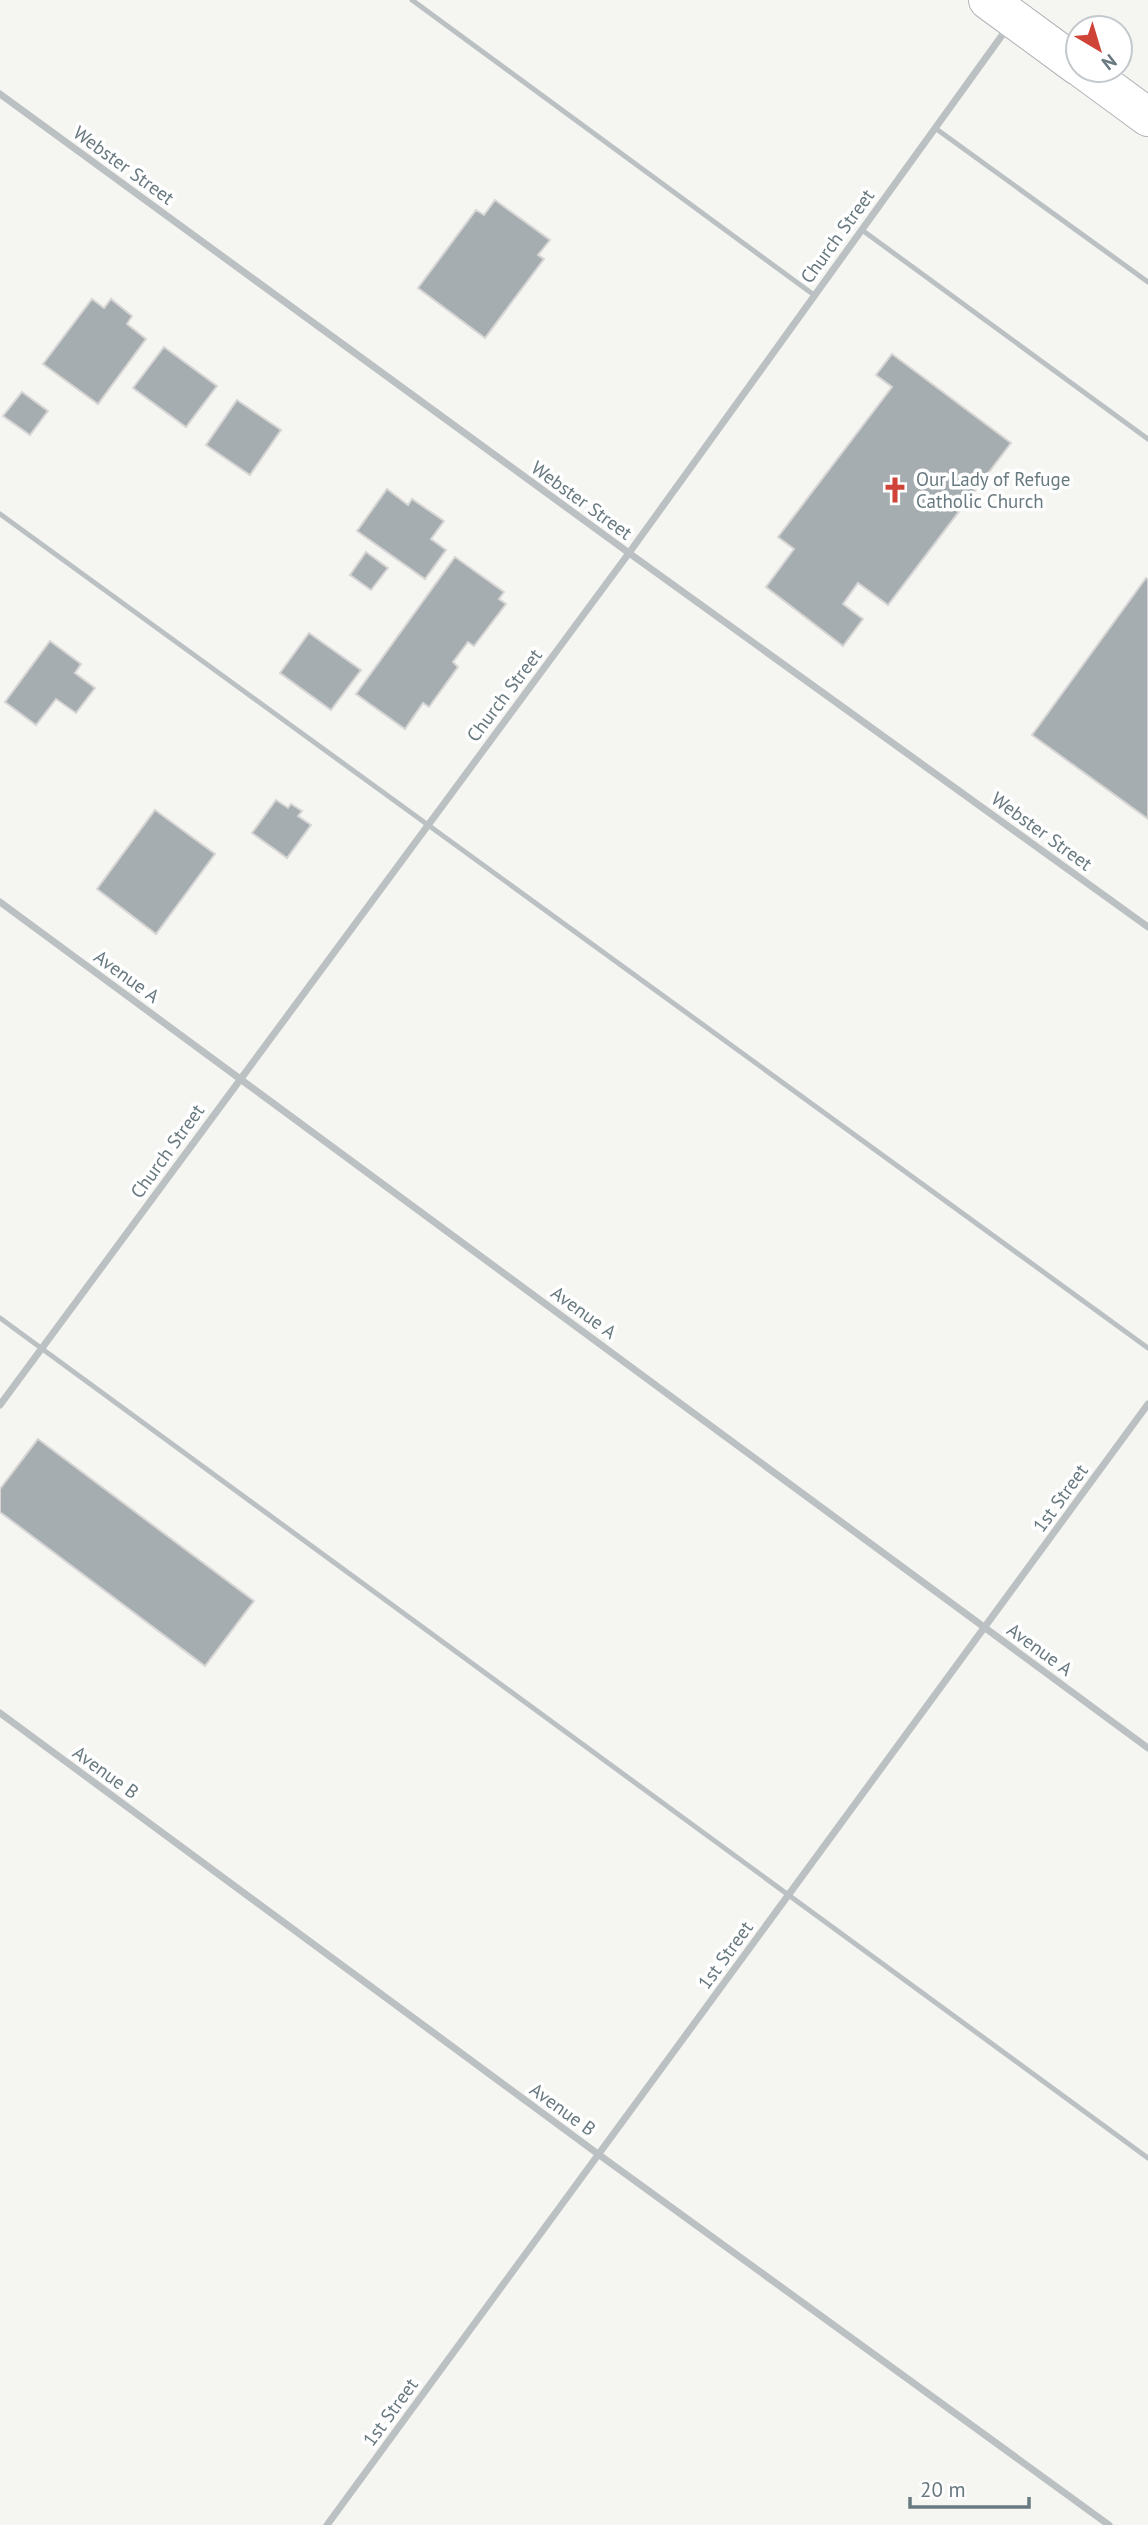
<svg xmlns="http://www.w3.org/2000/svg" width="1148" height="2525" viewBox="0 0 1148 2525" font-family="'PT Sans',sans-serif">
<style>
.building{fill:#a5adb1;stroke:#d7d6d5;stroke-width:2}
.lines{fill:none;stroke-linecap:round;stroke-linejoin:round}
.primary-casing{stroke:#afb4b6;stroke-width:40}
.lane{stroke:#bbc0c2;stroke-width:5}
.street{stroke:#bbc0c2;stroke-width:7}
.primary{stroke:#fff;stroke-width:38}
.labels{text-anchor:middle;stroke-width:7;stroke-linejoin:round;paint-order:stroke}
.street-label{font-size:19px;fill:#687980;stroke:#fff}
.poi-label{font-size:19px;fill:#687980;stroke:#fff;text-anchor:start}
</style>
<rect width="100%" height="100%" fill="#f5f5f2"/>
<path class="building" d="M495,200L550,240L538,255L544,259L485,338L418,288L476,210L484,215Z
M92,299L104,308L111,299L132,316L127,324L146,339L98,404L43,364Z
M164,347L217,386L186,427L133,388Z
M892,354L1011,443L888,605L858,583L843,604L863,619L843,646L766,587L794,549L778,537L892,387L876,375Z
M22,392L48,411L30,435L3,416Z
M237,400L281,430L250,475L206,445Z
M387,489L408,505L412,499L444,521L431,539L446,550L425,579L357,531Z
M366,552L388,568L371,590L350,575Z
M455,557L504,592L499,599L506,604L474,646L468,642L453,662L458,667L429,707L423,703L405,729L356,694Z
M1146,578L1148,579V819L1032,735Z
M309,633L361,670L331,710L280,673Z
M50,641L81,664L75,673L95,688L76,713L56,699L36,725L5,702Z
M276,800L288,808L291,804L302,811L298,816L311,825L287,858L252,833Z
M155,810L215,854L156,934L97,889Z
M38,1439L254,1601L205,1666L0,1512V1489Z"/>
<g class="lines">
<g class="primary-casing">
<path id="primary" d="M988,0L1078,66
M1084,70L1148,117"/>
</g>
<path class="lane" d="M412,0L814,295
M935,128L1148,282
M862,230L1148,439
M0,514L1148,1348
M0,1318L1148,2158"/>
<path class="street" d="M0,94L629,553L1148,927
M0,902L1148,1748
M0,1405L629,553L1008,27
M0,1713L598,2154L1109,2525
M327,2525L1148,1404"/>
<use href="#primary" class="primary"/>
</g>
<defs>
<g id="church-bare" transform="scale(2.1)"><path d="M-1.2-6h2.4v3.5h3.3v2.4h-3.3V6h-2.4V-.1h-3.3v-2.4h3.3Z" fill="#d04338" stroke="#fff" stroke-width="2.5" paint-order="stroke"/></g>
</defs>
<g fill-rule="evenodd">
<use href="#church-bare" x="895" y="490"/>
</g>
<g class="labels">
<g class="street-label">
<text transform="translate(124 165) rotate(36)" y="7">Webster Street</text>
<text transform="translate(837 236) rotate(-54)" y="7">Church Street</text>
<text transform="translate(582 500) rotate(36)" y="7">Webster Street</text>
<text transform="translate(504 695) rotate(-53)" y="7">Church Street</text>
<text transform="translate(1042 831) rotate(36)" y="7">Webster Street</text>
<text transform="translate(127 976) rotate(36)" y="7">Avenue A</text>
<text transform="translate(167 1151) rotate(-54)" y="7">Church Street</text>
<text transform="translate(584 1312) rotate(36)" y="7">Avenue A</text>
<text transform="translate(1060 1498) rotate(-54)" y="7">1st Street</text>
<text transform="translate(1040 1649) rotate(36)" y="7">Avenue A</text>
<text transform="translate(106 1772) rotate(36)" y="7">Avenue B</text>
<text transform="translate(725 1955) rotate(-54)" y="7">1st Street</text>
<text transform="translate(563 2109) rotate(36)" y="7">Avenue B</text>
<text transform="translate(390 2412) rotate(-54)" y="7">1st Street</text>
</g>
<g class="poi-label">
<text x="916" y="486">Our Lady of Refuge<tspan x="916" dy="22">Catholic Church</tspan></text>
</g>
</g>
<g transform="translate(1099 49) rotate(142)"><circle r="33" fill="#ffffff" stroke="#c3c9cc" stroke-width="2"/>
<path d="M0-5L12 26L0 18L-12 26Z" fill="#d04338"/>
<text y="-10" font-size="19" font-weight="bold" text-anchor="middle" fill="#687980">N</text>
</g>
<path d="M910 2497v10h119v-10" fill="none" stroke="#687980" stroke-width="3.5"/>
<text x="920" y="2497" font-size="21" fill="#687980" stroke="#ffffff" stroke-width="5" paint-order="stroke">20 m</text>
</svg>
